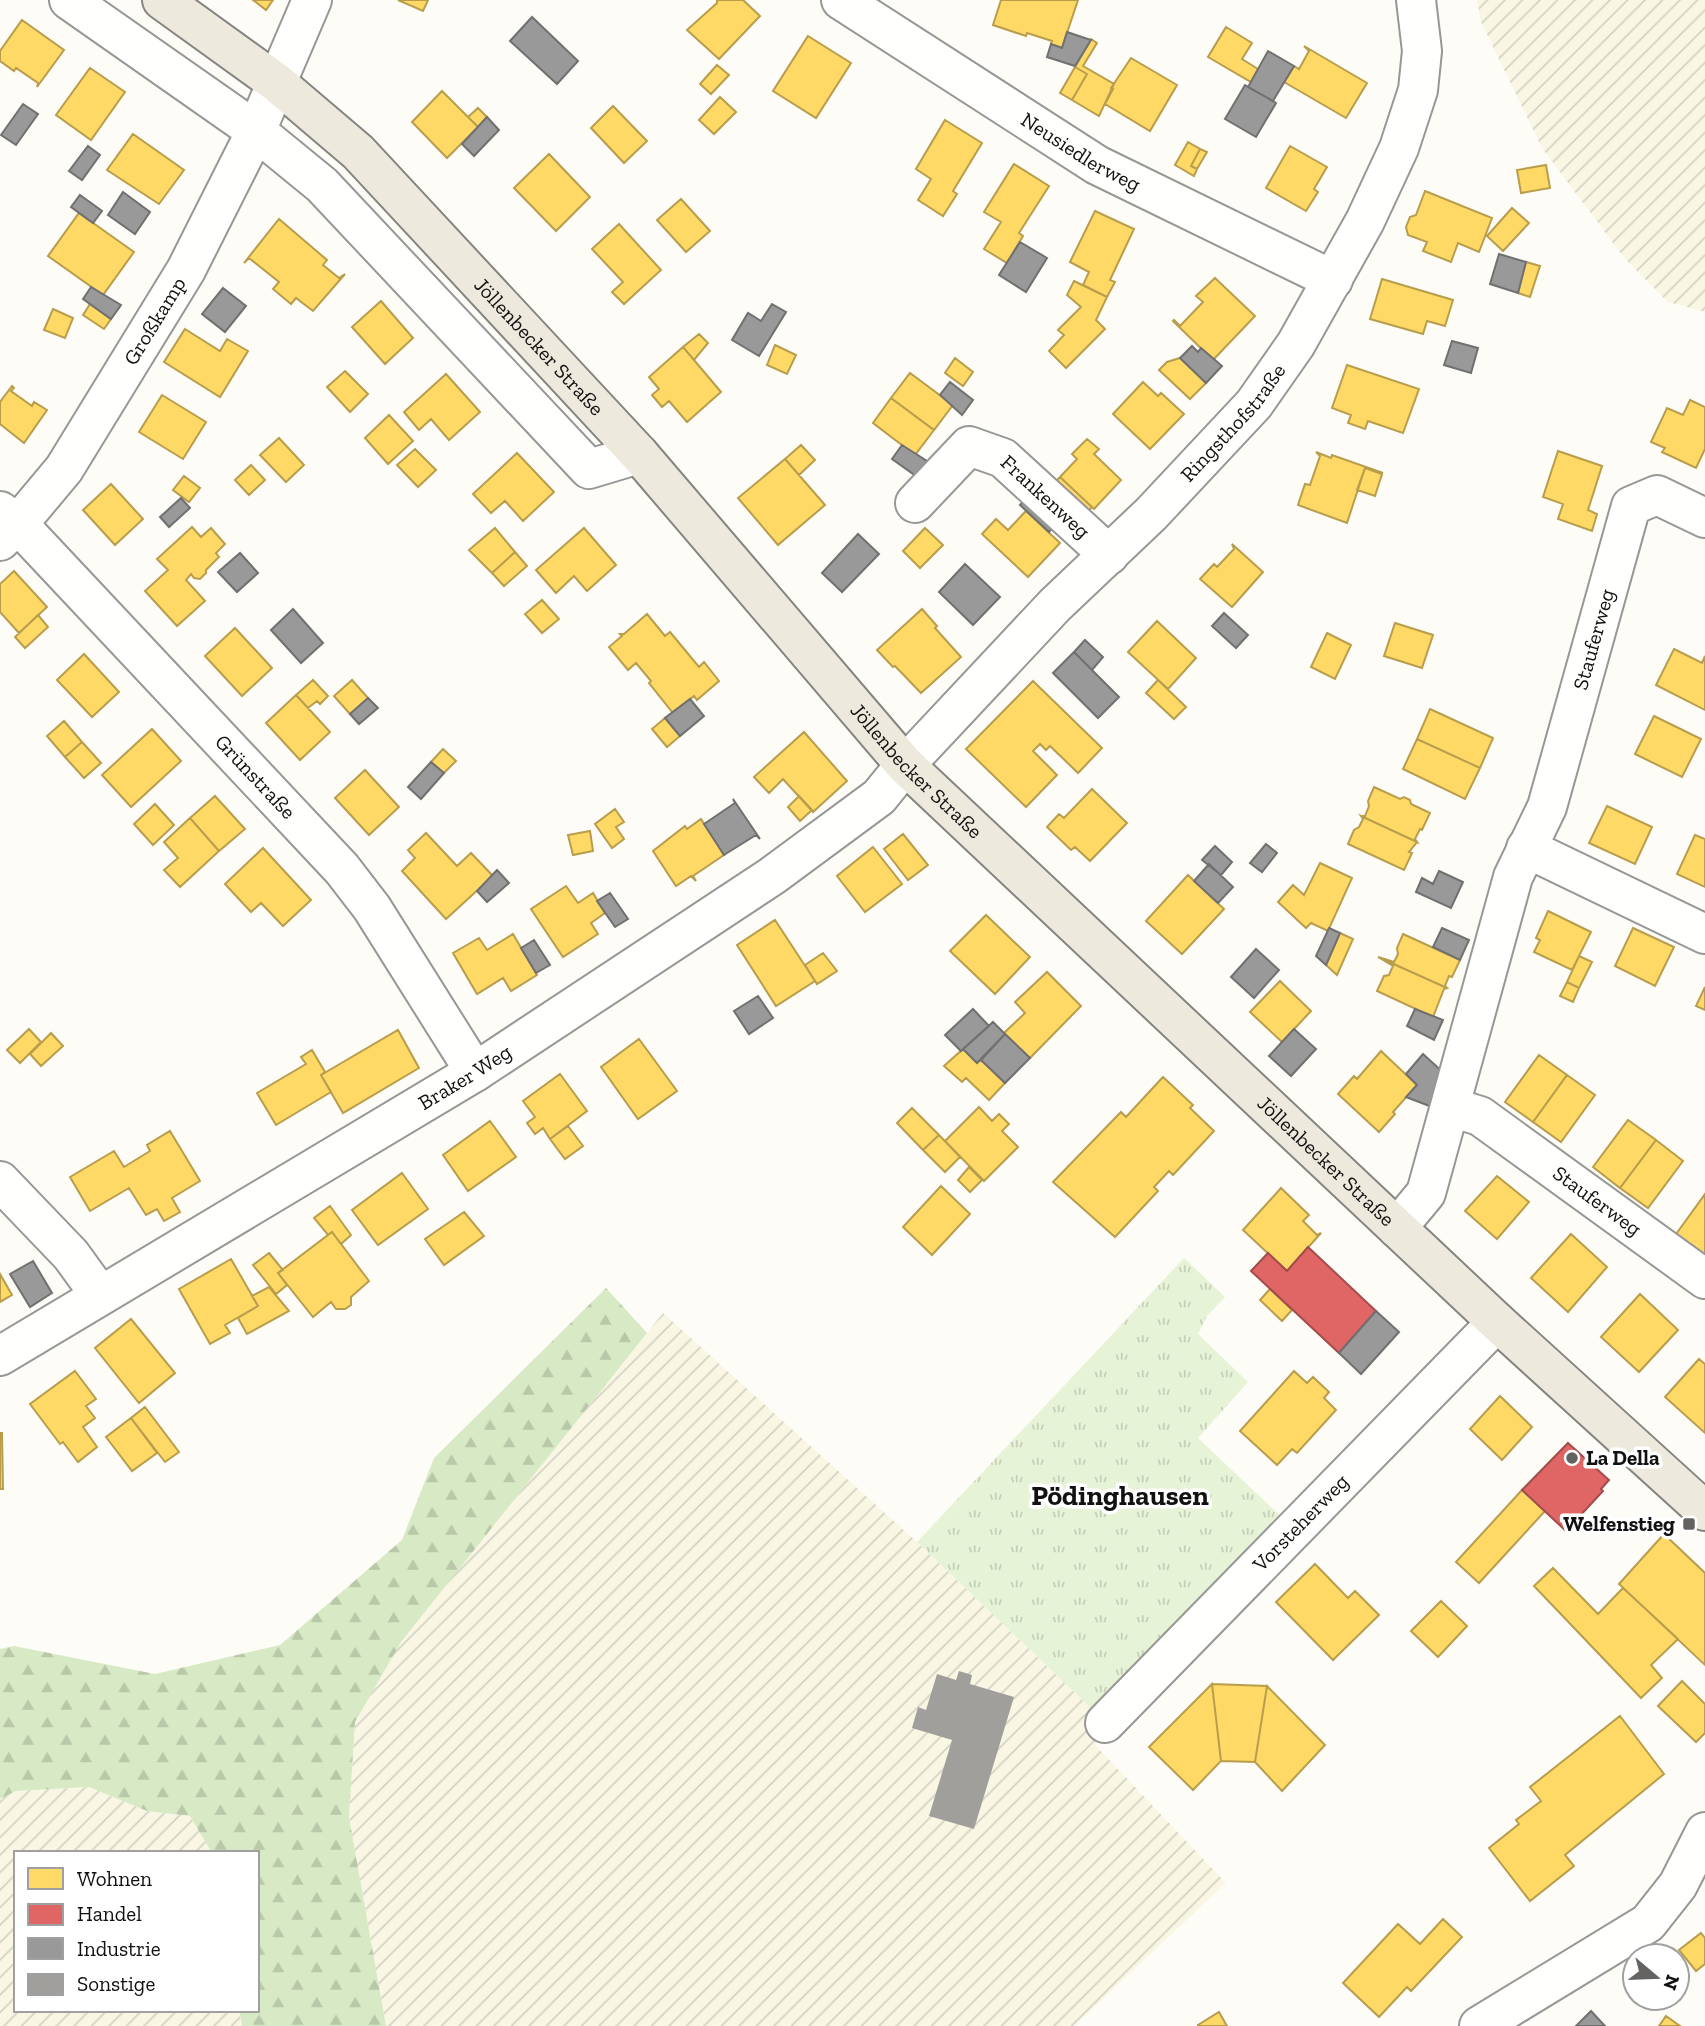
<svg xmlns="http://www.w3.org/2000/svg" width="1705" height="2026" viewBox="0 0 1705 2026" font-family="'Zilla Slab',serif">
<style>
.farmland{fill:url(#farmland-furrows)}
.grass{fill:url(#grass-tufts)}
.forest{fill:url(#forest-firs)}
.homes{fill:#ffd966;stroke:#b89d4c;stroke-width:2}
.shops{fill:#e06666;stroke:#a24c4c;stroke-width:2}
.industry{fill:#999;stroke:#707070;stroke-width:2}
.building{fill:#a19f9c}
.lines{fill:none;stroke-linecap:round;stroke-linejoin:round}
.minor-casing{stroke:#979795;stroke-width:42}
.major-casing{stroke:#858482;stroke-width:42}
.minor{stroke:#fffffe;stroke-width:38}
.major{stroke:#ede9dc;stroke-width:38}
.poi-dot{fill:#646362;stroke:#fff;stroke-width:2.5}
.labels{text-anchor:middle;stroke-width:7;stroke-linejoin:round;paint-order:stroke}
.street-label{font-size:21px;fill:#111;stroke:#fff}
.poi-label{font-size:21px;font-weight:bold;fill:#111;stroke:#fff;text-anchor:start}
.district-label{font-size:28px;font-weight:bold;fill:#111;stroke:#fff}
</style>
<defs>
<pattern id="farmland-furrows" width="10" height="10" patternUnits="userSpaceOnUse" patternTransform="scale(1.75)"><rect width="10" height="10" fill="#f9f7e4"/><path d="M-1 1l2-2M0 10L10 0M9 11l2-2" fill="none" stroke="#d4d3c3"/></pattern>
<pattern id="grass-tufts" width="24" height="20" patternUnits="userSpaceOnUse" patternTransform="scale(1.75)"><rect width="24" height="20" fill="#e7f3d7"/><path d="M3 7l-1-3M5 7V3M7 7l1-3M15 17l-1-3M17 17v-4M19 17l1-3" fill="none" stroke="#c5cfb8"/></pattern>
<pattern id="forest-firs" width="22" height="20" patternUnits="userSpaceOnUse" patternTransform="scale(1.75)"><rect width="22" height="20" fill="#d8eac5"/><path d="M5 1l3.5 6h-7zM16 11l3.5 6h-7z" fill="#b8c8a8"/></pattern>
</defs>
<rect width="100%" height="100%" fill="#fdfcf7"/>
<path class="farmland" d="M1477,0H1705V312L1668,302L1625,259L1542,148L1481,22Z
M663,1313L917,1542L1093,1710L1096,1746L1226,1883L1074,2026H386L349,1817L355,1722L400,1642Z
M89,1787L147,1811L190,1816L212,1853H16V2010H239L242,2026H0V1799L16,1791Z"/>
<path class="grass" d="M1184,1258L1225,1297L1207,1316L1198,1334L1248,1382L1198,1438L1289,1524L1093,1710L917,1542Z"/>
<path class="forest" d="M606,1288L647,1333L401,1642L355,1722L349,1817L386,2026H242L239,2010H257V1853H212L190,1816L147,1811L89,1787L16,1791L0,1799V1649L14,1646L155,1674L280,1645L402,1540L434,1458Z"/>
<path class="homes" d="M253,0H273L266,10Z
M398,0H428L423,11Z
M717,0H743L760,16L719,59L687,30L717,3Z
M1001,0H1078L1062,48L1051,44L1052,41L1027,33L1026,36L993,25Z
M22,20L64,50L37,87L38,83L16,68L14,71L0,61V51Z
M1226,27L1252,43L1242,59L1258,69L1251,82L1208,57Z
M808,36L851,63L816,118L773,91Z
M1091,39L1097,43L1083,66L1114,84L1099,116L1072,100L1087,74L1075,67Z
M1304,46L1367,83L1346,118L1284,82L1294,66L1299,69L1309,51Z
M1131,58L1177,85L1150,131L1105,104L1113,89L1111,88Z
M717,65L729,75L711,94L700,84Z
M1075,67L1087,74L1072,100L1060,93Z
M90,68L125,92L91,140L56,115Z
M442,91L478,127L447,158L412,122Z
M720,97L736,112L714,134L699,120Z
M613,106L647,141L624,163L591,128Z
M478,108L487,117L478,127L468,117Z
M945,120L982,143L953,191L957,194L943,216L918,200L931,179L916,169Z
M133,134L184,170L159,204L107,170Z
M1188,142L1200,149L1191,166L1197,169L1194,176L1175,165Z
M1290,146L1327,167L1314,189L1318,192L1306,211L1266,188Z
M1200,149L1207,152L1197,169L1191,166Z
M549,154L590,197L556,231L514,188Z
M1014,164L1049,186L1019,233L1023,236L1007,263L984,249L1001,222L984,212Z
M1546,165L1550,188L1521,193L1517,170Z
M1425,191L1492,218L1479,252L1458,243L1451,262L1423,251L1427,242L1408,235L1406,227L1410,217L1416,215Z
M681,199L710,231L686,252L657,220Z
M1512,208L1529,223L1503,251L1487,236Z
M1095,211L1134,229L1110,280L1115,282L1107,297L1083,285L1089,272L1070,262Z
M79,213L134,252L103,295L48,256Z
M279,219L327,260L323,265L339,278L345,274L313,311L296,298L291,304L273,289L279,282L249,258L244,263Z
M619,224L661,270L624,304L612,292L623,282L592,249Z
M1526,262L1540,266L1530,297L1518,293Z
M1215,278L1255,316L1213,360L1173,321L1174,320L1180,326L1203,302L1196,296Z
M1382,279L1453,300L1445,326L1427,321L1423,334L1370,319Z
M1074,281L1107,297L1096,320L1105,329L1066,368L1049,351L1064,335L1058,330L1081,307L1067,295Z
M381,301L413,338L385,364L352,327Z
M90,304L111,319L104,329L83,315Z
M53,309L73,318L65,338L44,330Z
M185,329L220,351L227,339L248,351L220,397L164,362Z
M699,334L708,343L694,360L683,347Z
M775,345L796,355L787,374L767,365Z
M683,347L721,392L687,422L669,401L662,407L652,395L659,389L649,377Z
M955,358L973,372L963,386L945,373Z
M1180,358L1206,383L1190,399L1159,370L1167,362Z
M1347,365L1419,389L1403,433L1368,421L1365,429L1348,423L1351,415L1332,408Z
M345,371L368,394L350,412L327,387Z
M910,373L953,405L934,430L891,398Z
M446,374L480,412L449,440L431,419L419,430L404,412Z
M1143,382L1158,396L1161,393L1184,414L1150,449L1113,414Z
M12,386L14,388L11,391L32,406L34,402L47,410L24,443L0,424V402Z
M162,395L206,422L183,459L139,432Z
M891,398L934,430L915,455L873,423Z
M1690,400L1705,407V449L1696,468L1662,452L1665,448L1651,442L1667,408L1683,415Z
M389,415L413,441L388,464L365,438Z
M279,438L304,465L286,482L260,455Z
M1087,439L1099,449L1094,454L1121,480L1094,509L1060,477L1077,459L1072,454Z
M801,445L815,460L799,475L785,459Z
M415,449L436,470L418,487L397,465Z
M1558,451L1602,466L1588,510L1597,514L1592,531L1558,519L1563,504L1543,497Z
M1316,452L1331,458L1332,455L1383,473L1365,468L1347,523L1298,505L1305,484L1310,485L1320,456Z
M517,453L554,492L523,521L505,501L491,513L473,494Z
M785,459L825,505L778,545L738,498Z
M251,465L265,480L249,495L235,480Z
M1365,468L1382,474L1375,496L1357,490Z
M184,476L200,488L189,502L173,490Z
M1060,477L1092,507L1080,520L1048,490Z
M111,484L143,519L115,545L83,510Z
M1026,511L1060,543L1028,577L982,534L996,519L1008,530Z
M192,527L201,537L211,528L225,544L216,553L219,557L206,570V573L200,579L194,578L191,574L186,580L205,601L177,626L145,591L168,570L157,559Z
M495,528L515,552L492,573L469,550Z
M584,528L616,565L587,591L574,576L556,593L536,570Z
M925,528L943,545L920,568L903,551Z
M1232,544L1263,572L1232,607L1200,579L1214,564L1217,567L1234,549Z
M515,552L527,566L504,586L492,573Z
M14,571L47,607L19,633L0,612V584Z
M542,600L559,619L542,633L525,614Z
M922,609L937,626L935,628L961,657L921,693L895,666L893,667L877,650Z
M647,614L665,636L670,632L699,667L704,662L719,681L697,700L694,696L673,713L649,683L651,681L636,663L628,670L609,647L622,636L620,634H624Z
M38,615L48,627L25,648L15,637Z
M1157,621L1196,658L1168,689L1128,652Z
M1395,623L1433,635L1422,668L1384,656Z
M235,628L272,668L242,696L205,656Z
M1327,633L1351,645L1335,679L1311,667Z
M1674,649L1702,663L1705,656V710L1656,685Z
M84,654L119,692L92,717L57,680Z
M313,680L328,696L320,704L317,701L308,708L296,695Z
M352,680L368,698L350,714L334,696Z
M1158,680L1186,707L1174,719L1146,693Z
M1033,681L1102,748L1078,773L1050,746L1046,750L1040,744L1033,751L1057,775L1026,807L966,749Z
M296,695L330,732L300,760L266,723Z
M1430,709L1493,738L1480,768L1417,739Z
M1654,716L1701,739L1682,777L1635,754Z
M665,718L680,736L667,747L652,729Z
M64,721L82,742L65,757L47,736Z
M152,729L181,761L131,807L102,775Z
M804,732L847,781L813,812L783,779L769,793L754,777Z
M1417,739L1480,768L1465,799L1403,769Z
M82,742L101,763L84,778L65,757Z
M443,749L456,761L444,773L431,762Z
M365,770L399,807L369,835L335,798Z
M1374,787L1400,799L1404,797L1410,800L1411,804L1430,813L1422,830L1420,829L1415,839L1417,842L1361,816H1365L1369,806L1368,801Z
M1092,789L1127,823L1090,861L1075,847L1071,850L1047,827L1059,814L1064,818Z
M215,796L245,829L219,851L190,818Z
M799,796L812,810L800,821L788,807Z
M155,804L174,825L153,845L134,824Z
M1607,806L1652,827L1635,864L1589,843Z
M615,809L624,822L616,827L624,839L612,848L595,824Z
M1361,816L1417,842L1409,852L1412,853L1404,870L1348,844L1354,830L1359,827L1363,819Z
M190,818L219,851L180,887L164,870L178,858L164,842Z
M701,819L724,855L693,876L696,881L691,876L676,886L653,851L685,826L687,829Z
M590,831L593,851L573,855L568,835Z
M426,833L457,866L471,853L493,876L446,919L402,871L415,858L408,850Z
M903,834L928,865L908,880L884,849Z
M1695,835L1705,839V887L1677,874Z
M873,847L902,884L865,912L837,876Z
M263,848L311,900L283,926L261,903L251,912L225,884Z
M1320,863L1352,878L1328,931L1311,923L1306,928L1278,902L1293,885L1304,895Z
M1188,875L1224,909L1182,954L1146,921Z
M566,886L578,903L593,893L605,913L591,923L598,934L563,957L531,909Z
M1548,911L1591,932L1572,970L1534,952L1540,940L1536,938Z
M986,915L1030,957L995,994L950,951Z
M775,920L815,981L776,1006L737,945Z
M1633,928L1674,947L1655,986L1615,966Z
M1340,933L1353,939L1337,975L1326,965Z
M513,934L537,975L511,991L503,978L477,994L453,953L479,938L487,950Z
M1403,934L1460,960L1452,977L1449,976L1445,986L1447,988L1378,957L1394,962L1398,954L1397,948Z
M823,953L837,971L817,984L805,965Z
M1579,956L1592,962L1579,988L1567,982Z
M1378,957L1447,988L1444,989L1433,1017L1377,991L1384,976L1389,975L1393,966Z
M1047,972L1081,1006L1030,1058L1004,1033L1025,1013L1015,1002Z
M1280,981L1311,1011L1282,1042L1250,1012Z
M1567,982L1579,988L1573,1002L1560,996Z
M1705,987V1010L1696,1006Z
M29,1029L41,1042L20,1063L7,1050Z
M398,1030L419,1068L343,1113L321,1075Z
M51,1033L63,1046L41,1066L30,1054Z
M639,1039L677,1091L638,1119L601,1067Z
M963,1049L977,1063L981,1060L1005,1083L989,1100L966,1078L962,1082L944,1066Z
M312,1050L325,1072L321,1075L331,1092L276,1125L257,1093L306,1064L301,1057Z
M1381,1051L1417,1085L1393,1112L1395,1114L1379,1132L1338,1094L1354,1076L1357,1079Z
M1539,1055L1567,1075L1533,1122L1505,1102Z
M560,1074L587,1111L550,1139L543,1128L535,1134L527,1123L535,1117L523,1101Z
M1567,1075L1595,1095L1561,1142L1533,1122Z
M1163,1077L1193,1105L1190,1108L1214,1131L1173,1175L1169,1171L1154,1187L1158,1191L1115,1237L1053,1182L1121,1112L1126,1117Z
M979,1107L992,1121L999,1114L1009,1124L1002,1131L1018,1147L984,1181L945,1141Z
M912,1108L939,1135L923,1150L897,1123Z
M1628,1120L1656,1140L1620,1188L1593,1167Z
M490,1121L516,1157L468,1191L443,1155Z
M568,1126L583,1146L565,1159L550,1139Z
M170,1131L200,1181L172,1198L180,1212L164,1221L157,1209L146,1215L129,1188L90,1211L70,1177L114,1151L124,1167L150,1151L147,1145Z
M939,1135L960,1157L945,1172L923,1150Z
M1656,1140L1683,1161L1648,1208L1620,1188Z
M969,1167L982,1180L970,1192L958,1180Z
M402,1173L428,1209L378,1245L352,1210Z
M1497,1176L1529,1202L1497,1239L1465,1211Z
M941,1186L970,1214L932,1255L903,1227Z
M1281,1188L1309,1215L1303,1221L1317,1235L1321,1233L1287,1271L1243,1230Z
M1705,1194V1253L1702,1257L1674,1237Z
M330,1206L351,1235L341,1244L332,1232L328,1235L314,1218Z
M464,1212L484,1236L444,1265L425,1239Z
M332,1232L369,1281L351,1297V1305L345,1309H336L331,1302L313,1317L278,1273Z
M1571,1234L1607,1267L1568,1312L1531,1278Z
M269,1253L283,1270L278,1273L287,1285L276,1294L253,1265Z
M231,1259L258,1306L225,1325L230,1333L210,1344L179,1289Z
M0,1274L12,1295L0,1302Z
M269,1287L289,1311L247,1334L238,1318L258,1306L252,1296Z
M1270,1289L1292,1310L1282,1321L1260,1300Z
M1640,1294L1678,1330L1639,1372L1601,1337Z
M131,1319L175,1373L139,1403L95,1348Z
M1699,1359L1705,1364V1433L1665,1397Z
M75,1371L96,1399L86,1406L95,1418L83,1427L97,1447L78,1462L63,1442L60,1444L30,1404Z
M1294,1371L1307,1383L1313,1377L1329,1392L1324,1398L1336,1410L1297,1453L1292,1449L1277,1465L1240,1431Z
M1500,1396L1532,1427L1502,1460L1470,1429Z
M145,1407L179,1452L165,1462L131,1418Z
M131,1418L157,1453L132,1471L106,1437Z
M0,1433H2L3,1489H0Z
M1522,1490L1545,1511L1479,1583L1456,1562Z
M1664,1534L1705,1573V1665L1619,1584Z
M1315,1564L1348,1598L1355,1591L1379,1615L1333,1660L1276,1602Z
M1553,1568L1598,1614L1623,1588L1678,1639L1651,1665L1662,1678L1641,1698L1534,1586Z
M1441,1601L1467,1626L1438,1657L1411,1631Z
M1682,1681L1705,1704V1733L1696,1742L1658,1706Z
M1212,1684L1267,1686L1255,1762L1221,1761Z
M1212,1684L1221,1761L1193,1790L1149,1747Z
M1267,1686L1325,1745L1282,1791L1255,1762Z
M1620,1716L1664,1774L1565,1855L1574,1866L1530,1901L1489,1848L1519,1824L1516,1820L1541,1801L1530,1787Z
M1443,1919L1462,1937L1411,1991L1407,1987L1379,2017L1343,1983L1398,1924L1420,1944Z
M1701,1933L1705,1938V1964L1696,1971L1679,1950Z
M1219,2012L1227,2026H1198V2025Z
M1666,2016L1680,2026H1659Z"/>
<path class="shops" d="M1308,1247L1376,1311L1339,1353L1251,1271L1268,1253L1287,1271Z
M1568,1443L1609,1480L1601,1489L1603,1491L1566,1531L1522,1490Z"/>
<path class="industry" d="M532,17L578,61L557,84L510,41Z
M1067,32L1091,40L1075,66L1047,57L1051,44L1062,48Z
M1268,51L1294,66L1273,101L1248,87Z
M1245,85L1276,103L1256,137L1225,119Z
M23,104L38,114L16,145L1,135Z
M487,117L499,130L474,156L462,144Z
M88,146L100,155L82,180L69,171Z
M123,192L150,212L135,234L108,215Z
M80,195L102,211L93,223L71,207Z
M1020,242L1047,258L1026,292L999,275Z
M1499,254L1526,262L1518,293L1490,284Z
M91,287L121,305L111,319L83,299Z
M223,288L246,306L225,332L202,314Z
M772,304L786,312L759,356L732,340L748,313L761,321Z
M1452,341L1478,348L1471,373L1444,365Z
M1192,346L1198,352L1201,348L1222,366L1206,383L1180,358Z
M950,382L973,400L962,415L940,395Z
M902,445L927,461L916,476L892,459Z
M1031,493L1059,520L1049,532L1020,505Z
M181,498L190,508L169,527L160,517Z
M858,534L879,554L842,592L822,573Z
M240,553L258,573L237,592L218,572Z
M965,564L1000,597L973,625L939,592Z
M293,609L323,643L301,663L271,630Z
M1224,613L1248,635L1236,648L1212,626Z
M1085,640L1103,657L1092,670L1074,652Z
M1074,652L1119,697L1098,718L1053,673Z
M368,698L378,708L359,724L350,714Z
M690,699L704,716L680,736L665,718Z
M431,762L444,773L421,799L408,787Z
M733,799L760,839L756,835L724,855L704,824L735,803Z
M1266,844L1277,853L1262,872L1250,863Z
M1215,846L1232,862L1221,875L1202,860Z
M1209,864L1233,887L1218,903L1194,881Z
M497,870L509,883L487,902L477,891Z
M1439,871L1463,882L1451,908L1416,892L1422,878L1433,884Z
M610,893L628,919L615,927L597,901Z
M1329,928L1340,933L1326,965L1316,956Z
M1442,928L1469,940L1460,960L1433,947Z
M534,940L550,965L536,973L521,948Z
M1256,949L1279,970L1254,998L1231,977Z
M758,996L773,1018L749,1034L734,1011Z
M973,1009L989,1026L961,1051L945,1035Z
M1415,1009L1443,1020L1434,1040L1407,1026Z
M993,1022L1005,1034L977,1063L963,1049Z
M1294,1029L1316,1049L1291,1076L1269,1056Z
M1005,1034L1030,1058L1005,1083L981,1060Z
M1423,1054L1446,1075L1437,1109L1406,1097L1417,1085L1406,1074Z
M33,1261L52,1293L30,1307L10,1274Z
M1376,1311L1399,1332L1361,1374L1339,1353Z
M1591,2011L1605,2026H1576Z"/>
<path class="building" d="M959,1671L972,1675L970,1684L1014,1697L974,1829L929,1816L952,1740L912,1728L918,1707L926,1710L937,1674L956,1680Z"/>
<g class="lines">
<g class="minor-casing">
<g id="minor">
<path d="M69,0L256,131L322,185L589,469L639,454"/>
<path id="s1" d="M841,0L1097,165L1333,280"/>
<path id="s2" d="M915,503L969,446L1003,458L1109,555"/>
<path id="s3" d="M0,511L18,524L342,869L372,908L475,1072"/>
<path id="s4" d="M0,541L18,524L64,469L186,270L256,131L312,0"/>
<path d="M1526,848L1705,934"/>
<path id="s5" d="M1451,1107L1480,1116L1705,1279"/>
<path d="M0,1181L71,1255L100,1295"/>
<path id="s6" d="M1397,1228L1426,1193L1513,877L1547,807L1631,506L1657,495L1705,518"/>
<path id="s7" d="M0,1356L475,1072L772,876L879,797L905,765L1055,605L1151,514L1254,404L1296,344L1365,221L1399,148L1418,90L1422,51L1416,0"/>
<path id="s8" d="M1105,1723L1497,1322"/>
<path d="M1479,2026L1648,1923L1678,1885L1705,1832"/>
</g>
</g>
<g class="major-casing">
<g id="major">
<path id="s9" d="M162,0L277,83L358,152L639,454L905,765L1497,1322L1705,1511"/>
</g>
</g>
<use href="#minor" class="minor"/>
<use href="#major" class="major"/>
</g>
<g class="poi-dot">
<circle cx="1572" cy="1458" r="7"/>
<rect x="1682" y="1517" width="14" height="14" rx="3.5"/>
</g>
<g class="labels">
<g class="street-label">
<text dy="7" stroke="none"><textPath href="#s1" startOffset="284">Neusiedlerweg</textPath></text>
<text dy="7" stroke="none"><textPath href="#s4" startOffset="270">Großkamp</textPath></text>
<text dy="7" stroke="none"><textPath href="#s9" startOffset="514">Jöllenbecker Straße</textPath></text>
<text dy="7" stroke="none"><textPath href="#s7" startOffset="1558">Ringsthofstraße</textPath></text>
<text dy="7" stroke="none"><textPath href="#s2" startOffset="172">Frankenweg</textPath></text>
<text dy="7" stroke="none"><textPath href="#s6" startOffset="625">Stauferweg</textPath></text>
<text dy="7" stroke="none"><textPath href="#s9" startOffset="1082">Jöllenbecker Straße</textPath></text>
<text dy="7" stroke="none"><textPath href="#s3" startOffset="369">Grünstraße</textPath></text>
<text dy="7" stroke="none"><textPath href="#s7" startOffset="542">Braker Weg</textPath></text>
<text dy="7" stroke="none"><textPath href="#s9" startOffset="1648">Jöllenbecker Straße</textPath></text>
<text dy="7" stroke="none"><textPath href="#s5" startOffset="175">Stauferweg</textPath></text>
<text dy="7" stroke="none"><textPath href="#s8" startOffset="280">Vorsteherweg</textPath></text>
</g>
<g class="poi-label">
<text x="1586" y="1465">La Della</text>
<text x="1675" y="1531" text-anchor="end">Welfenstieg</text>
</g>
<g class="district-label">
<text x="1120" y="1505">Pödinghausen</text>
</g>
</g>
<rect x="14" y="1851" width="245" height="161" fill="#ffffff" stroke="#a0a0a0" stroke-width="2"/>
<rect x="28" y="1868" width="35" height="21" fill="#ffd966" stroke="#a0a0a0" stroke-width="2"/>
<text x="77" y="1886" font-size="21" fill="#111111">Wohnen</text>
<rect x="28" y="1904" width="35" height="21" fill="#e06666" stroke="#a0a0a0" stroke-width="2"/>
<text x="77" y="1921" font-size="21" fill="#111111">Handel</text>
<rect x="28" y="1938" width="35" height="21" fill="#999999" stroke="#a0a0a0" stroke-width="2"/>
<text x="77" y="1956" font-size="21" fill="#111111">Industrie</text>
<rect x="28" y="1974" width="35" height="21" fill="#a19f9c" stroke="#a0a0a0" stroke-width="2"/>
<text x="77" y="1991" font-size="21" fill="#111111">Sonstige</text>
<g transform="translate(1656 1977) rotate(109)"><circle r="33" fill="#ffffff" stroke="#a0a0a0" stroke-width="2"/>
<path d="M0-5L12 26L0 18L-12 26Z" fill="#646362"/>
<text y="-10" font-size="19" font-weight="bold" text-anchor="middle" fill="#111111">N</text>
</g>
</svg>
